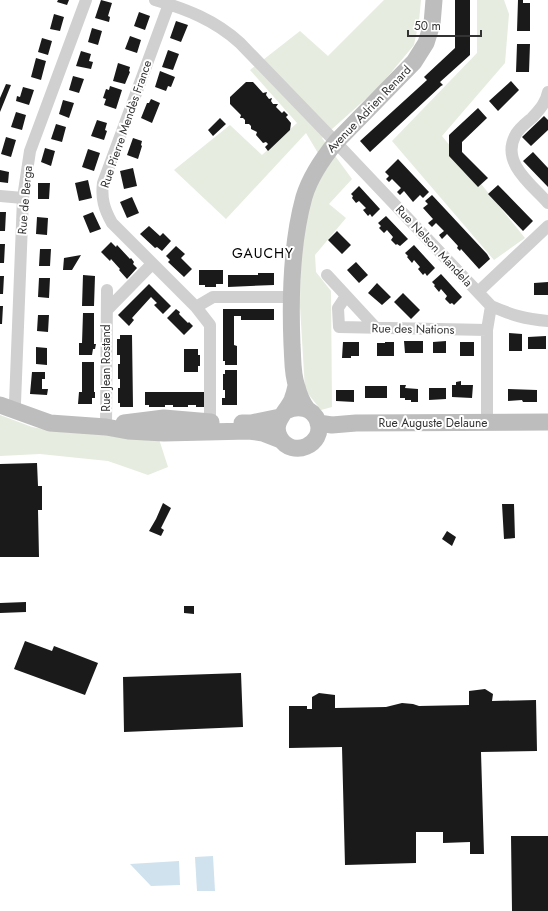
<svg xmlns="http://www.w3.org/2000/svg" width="548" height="911" viewBox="0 0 548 911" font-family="Jost,sans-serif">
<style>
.green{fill:#e6ecdf}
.water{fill:#cfe2ee}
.building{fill:#1a1a1a}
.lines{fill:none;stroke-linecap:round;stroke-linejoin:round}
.street{stroke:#d0d0d0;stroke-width:12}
.secondary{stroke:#bdbdbd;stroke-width:17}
.labels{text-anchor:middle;stroke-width:4;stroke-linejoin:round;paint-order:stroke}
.street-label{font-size:12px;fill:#333;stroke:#fff}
.quarter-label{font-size:14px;letter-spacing:1px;fill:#000;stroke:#fff}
</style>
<rect width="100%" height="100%" fill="#fff"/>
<path class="green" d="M384,0H421L419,21L414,45L379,87L322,138L352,179L329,204L346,218L315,255L316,272L331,291L332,407L321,410L305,390L300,306L301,239L308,202L324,163L306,133L226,219L174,170L230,125L262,155L297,123L250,70L300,31L328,56Z
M477,0H504L509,14L505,63L442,136L525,238L494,260L392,141L477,53Z
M0,415L32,427L60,432L158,436L168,467L148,475L108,461L40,454L0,456Z"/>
<path class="water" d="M213,856L215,891H197L195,857Z
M179,861L180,885L151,886L130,864Z"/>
<path class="building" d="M58,0H69L67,5L57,2Z
M101,0L112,3L108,16L110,17L109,22L95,18Z
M455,0H470V55L440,82L443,85L441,86L370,152L360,141L427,80L424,77L425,76L455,48Z
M518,0H523V3H530V31H517Z
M139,12L150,16L145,30L134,26Z
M54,14L64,17L60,31L50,29Z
M176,21L188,25L181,42L170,38Z
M92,28L102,31L98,45L88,42Z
M130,36L141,40L137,53L125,49Z
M42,38L52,41L48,55L38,52Z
M517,44H530L529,72H516Z
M168,50L179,54L173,70L162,67Z
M81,51L91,54L89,61L93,62L91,69L76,66Z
M36,58L46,61L41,80L31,77Z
M118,63L130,67L129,71L130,72L125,84L113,81Z
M160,71L175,77L171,87L168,86L166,91L155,87Z
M73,76L84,79L79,93L69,90Z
M511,81L519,90L498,111L489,101Z
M246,82H253L263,93L267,92L266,95L269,99L272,98L271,101L273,104H278L276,107L282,113L284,111L288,115L286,117L291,123L290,130L268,151L265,147L268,144L266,142L263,143L256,135L257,132L251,129V126L249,124H245V120L243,118H240L241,115L230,104V97Z
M6,84L11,85L0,112V98Z
M110,86L122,90L116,109L104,105L106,99L103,98L106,89L109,90Z
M23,87L34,90L29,105L16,101L17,96L20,97Z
M151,99L160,103L152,123L141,118L147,103H149Z
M63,100L74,103L69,118L59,114Z
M478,108L487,118L462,142V152L488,178L478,187L449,156V135Z
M16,112L26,115L22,130L11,127Z
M544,116L548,120V130L531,146L522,137Z
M220,118L226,124L213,136L208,130Z
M97,120L107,123L105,130L107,131L104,140L91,136Z
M56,124L66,127L62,142L51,139Z
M6,137L16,140L11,157L1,154Z
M133,138L142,141L141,145L142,146L138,159L127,155Z
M45,148L55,151L51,166L41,162Z
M88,149L100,153L94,171L82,167Z
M533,152L548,168V187L523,161Z
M398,159L429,192L423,198L420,195L413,202L404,191L400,195L397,192L401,188L392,179L389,182L386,179L389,176L385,172Z
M133,168L137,186L124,189L120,171Z
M0,170L9,172L8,183L0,182Z
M88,180L92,198L79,201L75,183Z
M38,183H50L49,199H38Z
M498,185L533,221L523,231L488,194Z
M359,186L380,209L372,217L370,214L368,216L363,210L366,208L359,201L356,203L352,198L353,196L351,194Z
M432,195L487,254L490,259L479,269L461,249L460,251L457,248L458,246L447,234L442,239L439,235L444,231L436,223L432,227L428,223L433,219L423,208L428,204L425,201Z
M132,197L139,213L127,218L120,202Z
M0,212H6L5,231H0Z
M93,212L101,229L90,233L83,216Z
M386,216L408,239L400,246L397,244L396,245L391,240L393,237L387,230L384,233L379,228L381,226L378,223Z
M37,217L48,218L47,235L36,234Z
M149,226L160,236L163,233L171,241L162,251L157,247L155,248L140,234Z
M337,231L351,245L342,254L328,240Z
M111,242L116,247L117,245L130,259L131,258L134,262L133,264L137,268L127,279L119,270L120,269L111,259L110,261L101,252Z
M0,244H5L4,263H0Z
M414,245L435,268L427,276L425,273L423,275L418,269L420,267L414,260L412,263L407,257L408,256L405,253Z
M176,246L185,254L181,258L192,269L184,277L168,262L170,260L166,256Z
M40,249H51L50,266H39Z
M81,255L72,270H63L64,258Z
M356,262L368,275L359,283L347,270Z
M199,270H223V284H216V287H205V285H199Z
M258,273H274V285L228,287V275H258Z
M441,274L462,297L454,305L452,303L450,304L445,299L447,296L441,289L439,292L434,286L435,285L432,282Z
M83,275L95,276L94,306H82Z
M0,276H4L3,294H0Z
M39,278H50L49,298L38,297Z
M548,282V295H534V283Z
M377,283L391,297L382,305L368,293Z
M149,284L171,306L163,314L154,305L157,303L151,297L132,318L134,320L129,326L118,315Z
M403,293L420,310L411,319L394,302Z
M0,306H3L2,324H0Z
M176,309L180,312L179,314L188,323L189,322L193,326L184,335L167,318Z
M223,309H274V320H241V316H234V345L237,346V365H225V361H223Z
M83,313H94V344H96L95,349H93L92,355H79V343H82Z
M38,315H49L48,332L37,331Z
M509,333L522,334V351H509Z
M120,335H132L133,407H120V403H118V388H120V379H118V364H120V355H117V339H120Z
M546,336V349H528V337Z
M404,341H423V353H405Z
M446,341V353H433V342Z
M343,342H359V356H351V358H342Z
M385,342H394V356H377V343H385Z
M460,342H474V356H460Z
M36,347L47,348V365L36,364Z
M184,349H198V355H200V366H198V372H184Z
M82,362H94V392H95V398H92V404H78L79,392H82Z
M225,370H237V405H222V398H225V390H223V374H225Z
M32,372H45V379H42V389H48L47,395L30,394Z
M461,381V385H473L472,398L452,397V385H456V382Z
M400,385H406L405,388L418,389V402H411V400H405V398H400Z
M365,386H387V398H365Z
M429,388H446V399L429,400Z
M508,389L537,390V402H523L522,400L508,401Z
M336,390H354V402L336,401Z
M145,392H204V407H196V405H188V407H173V405H165V407H149V405H145Z
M37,463L38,486H42V510H38L39,557H0V464Z
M163,503L171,508L161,528L164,530L161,536L149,531L156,519Z
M502,504H514L515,538L504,539Z
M447,531L456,537L452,546L442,539Z
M26,602V612L0,613V603Z
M184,606H194V614L184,613Z
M25,641L52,651L54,646L98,663L85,695L14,669Z
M241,673L243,727L124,732L123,677Z
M485,689L493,694L492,701L536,700L537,751L481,752L484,854H470V842L443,843V832H416V863L345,865L342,747L289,748V706H307V709H312V697L319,693L335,695V708L386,707L402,703L413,704L419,706L469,705V691Z
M511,836H548V911H512Z"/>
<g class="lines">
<path class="street" d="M155,0C186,9 215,20 240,43L326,132L491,306C512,315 524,319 548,321
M169,4L103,183C101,198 104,209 112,223L196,307L210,325V429
M548,92C546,103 539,110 532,118C526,123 518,129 515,136C501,163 532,185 548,203
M0,196L23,198
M327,275L376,328
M478,292L548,226
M346,296L338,308L339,327L487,330
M196,307L213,297H291
M107,310L152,264
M13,410L15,403L23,198L30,151L86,0
M487,422V330L491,306
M106,427L107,290"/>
<path class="secondary" d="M0,405L50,423L106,427L128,431L164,433L249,431L263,433L281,440
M307,409C302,402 299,395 297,387C292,374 293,358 292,345C290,296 291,244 304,197C310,177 323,158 336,142L414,62L426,43L432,24L434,0
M286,411C298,405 313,407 318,422C325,445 292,459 280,438C271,423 286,413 292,400C294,395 295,391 296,386
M124,423L164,418L211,422
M242,423H251L280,417
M318,423L332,425L356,423L548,422"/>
</g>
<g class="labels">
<g class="street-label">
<text transform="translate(369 109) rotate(-46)" y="4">Avenue Adrien Renard</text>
<text transform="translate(126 124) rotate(-71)" y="4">Rue Pierre Mendès France</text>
<text transform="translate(25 200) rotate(-85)" y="4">Rue de Berga</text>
<text transform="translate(434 246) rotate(47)" y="4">Rue Nelson Mandela</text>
<text transform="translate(413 329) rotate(1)" y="4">Rue des Nations</text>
<text transform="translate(106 368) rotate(-90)" y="4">Rue Jean Rostand</text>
<text x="433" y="427">Rue Auguste Delaune</text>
</g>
<g class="quarter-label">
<text x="263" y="258">GAUCHY</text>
</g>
</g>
<path d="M408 30v6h73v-6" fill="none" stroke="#333333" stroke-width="2"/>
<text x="414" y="30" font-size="12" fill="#333333" stroke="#ffffff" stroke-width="3" paint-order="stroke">50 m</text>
</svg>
